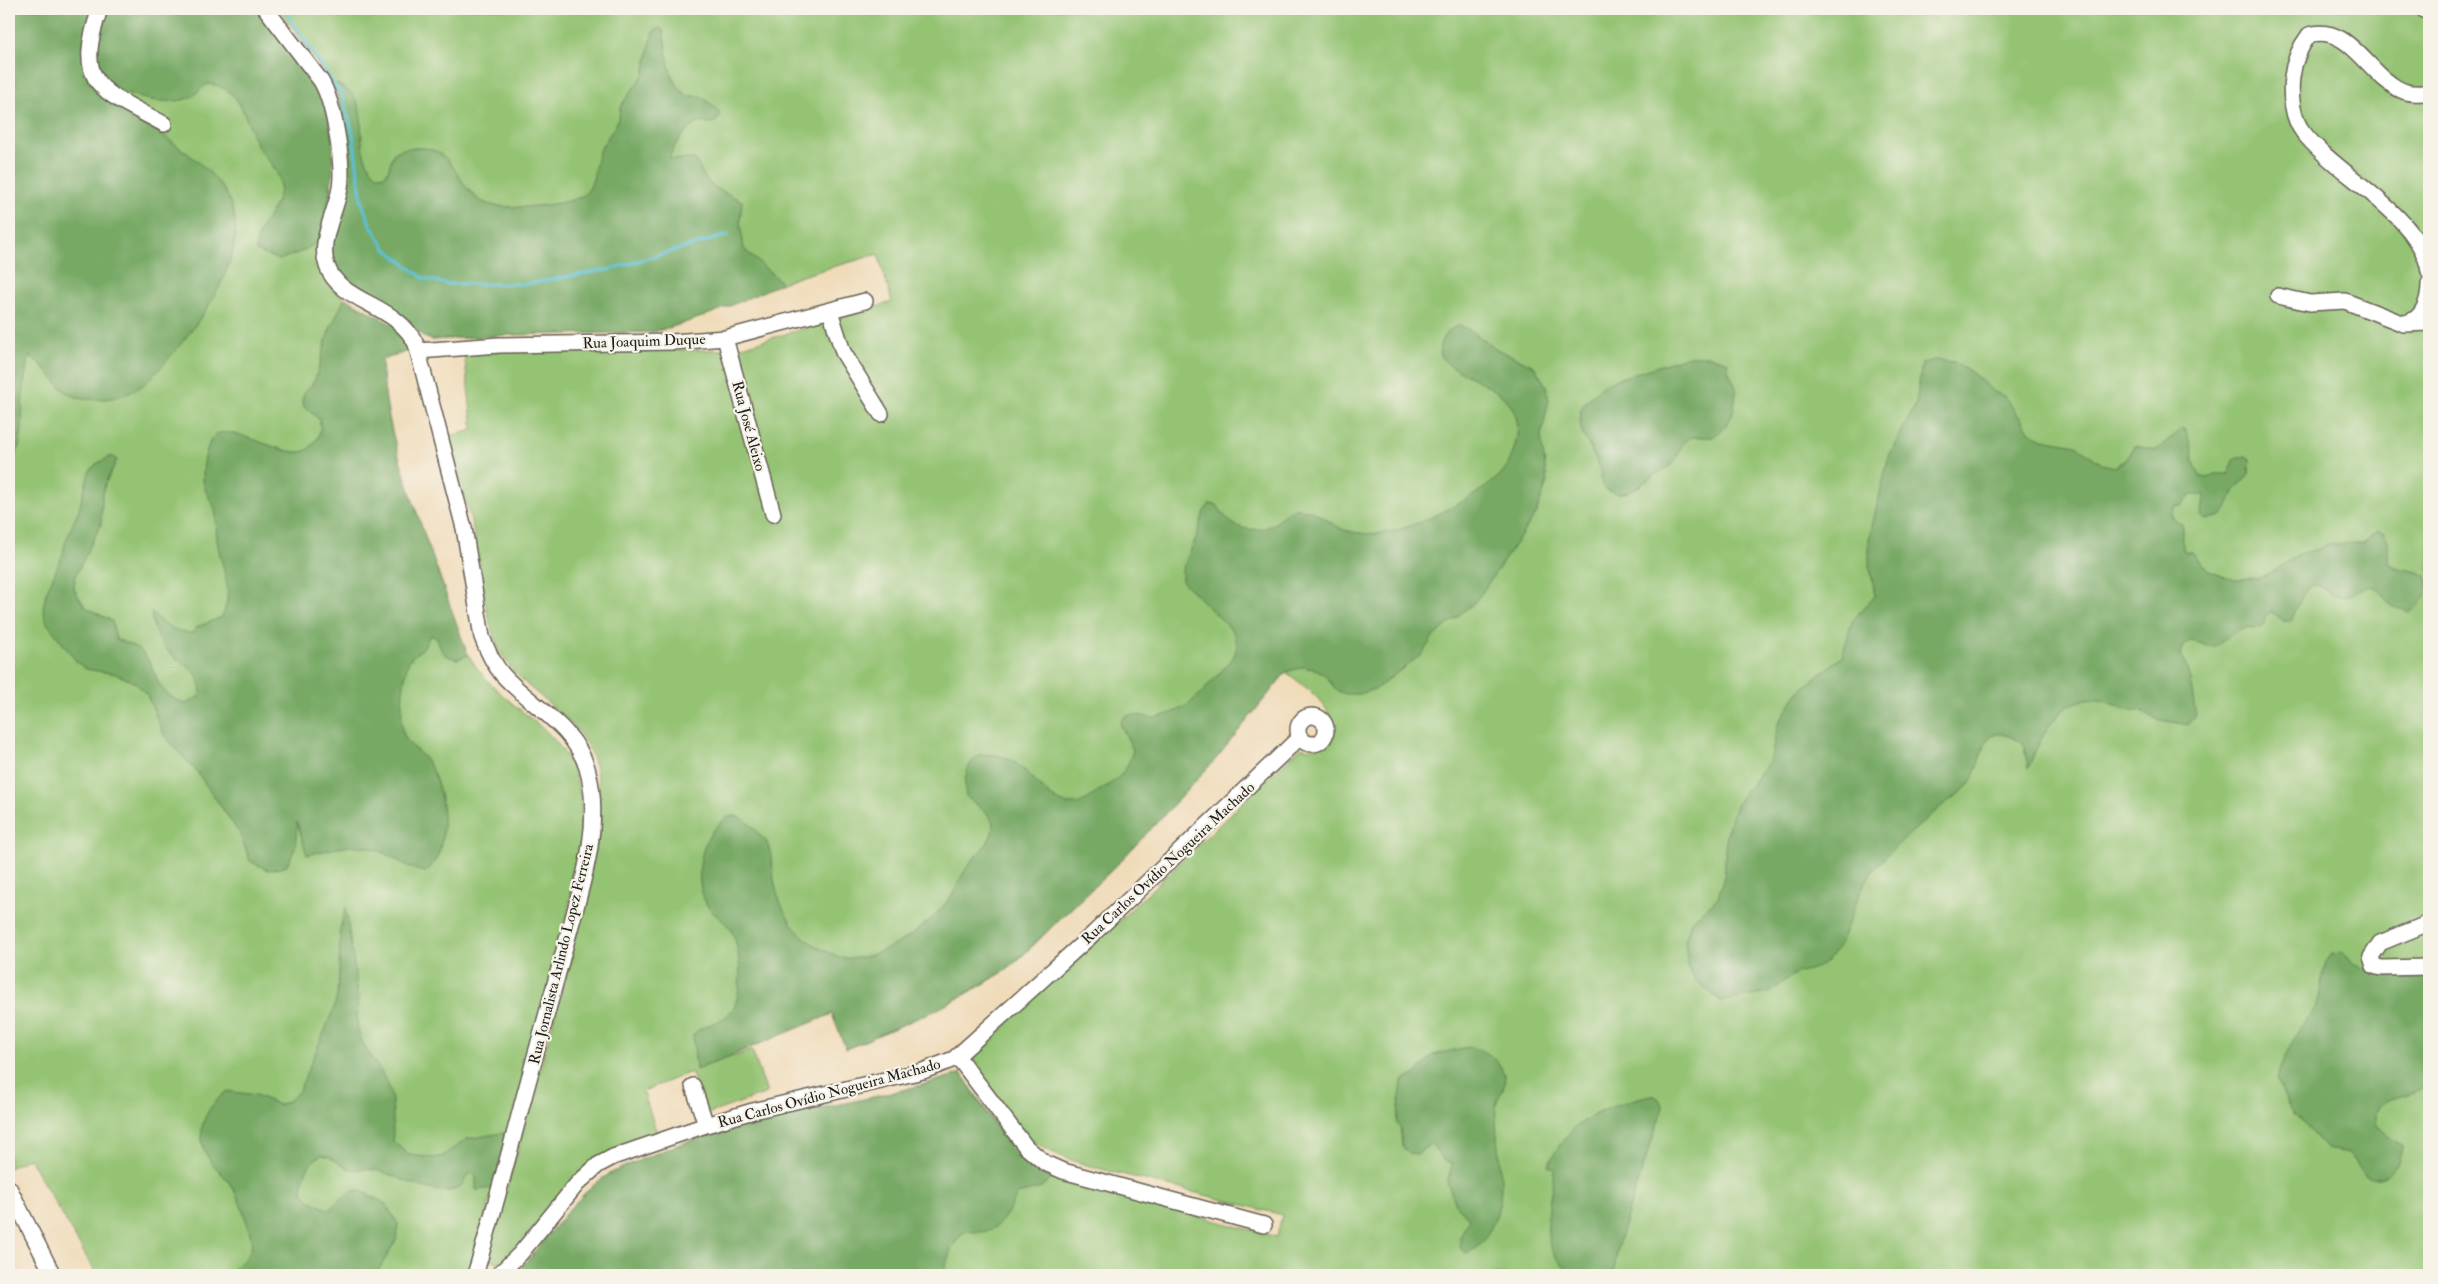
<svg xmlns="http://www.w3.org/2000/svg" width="2438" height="1284" viewBox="0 0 2438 1284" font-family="'IM FELL Double Pica',serif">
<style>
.green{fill:#94c373;stroke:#587048}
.forest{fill:#77a965;stroke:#4a6240}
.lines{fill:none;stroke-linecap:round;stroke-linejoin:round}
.stream{stroke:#5ac1d8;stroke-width:3}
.minor-casing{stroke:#665f53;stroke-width:18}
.minor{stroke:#fff;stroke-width:15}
.labels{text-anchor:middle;stroke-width:4.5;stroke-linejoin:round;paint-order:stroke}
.street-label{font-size:15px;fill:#1c1c1c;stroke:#f7f3e8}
</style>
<rect width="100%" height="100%" fill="#f7f3e8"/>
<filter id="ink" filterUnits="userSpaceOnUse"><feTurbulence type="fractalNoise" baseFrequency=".02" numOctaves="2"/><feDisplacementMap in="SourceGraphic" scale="10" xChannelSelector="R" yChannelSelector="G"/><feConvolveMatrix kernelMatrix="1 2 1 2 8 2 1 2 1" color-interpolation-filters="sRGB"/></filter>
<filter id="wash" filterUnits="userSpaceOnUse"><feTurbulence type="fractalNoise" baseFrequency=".0096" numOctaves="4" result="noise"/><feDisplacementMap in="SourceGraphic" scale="20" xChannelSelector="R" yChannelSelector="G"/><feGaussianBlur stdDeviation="1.12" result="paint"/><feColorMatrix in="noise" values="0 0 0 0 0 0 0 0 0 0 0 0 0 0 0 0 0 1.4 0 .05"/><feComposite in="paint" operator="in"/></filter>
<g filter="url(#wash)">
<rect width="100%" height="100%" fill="#f0dbb9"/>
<path class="green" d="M9,9H255L332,187L317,260L326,283L331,288L411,350L382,360C385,438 416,512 443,585C450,606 457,637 469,656C486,685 515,705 541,727C601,777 580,849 567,916L470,1275H367L361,1269L354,1275H97L29,1158L9,1168Z
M279,9H2429V1275H515C540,1247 567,1207 595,1184C610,1171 632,1164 650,1156C750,1113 859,1108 961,1073L1015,1153L1036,1173L1277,1237L1282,1215C1233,1202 1185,1190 1137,1178C1099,1168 1059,1161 1027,1137L968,1057L1108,931L1301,747C1307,750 1318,748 1323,743C1351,717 1304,686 1286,672C1218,758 1147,837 1066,913C1048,930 1022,959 1003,972C954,1005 899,1026 846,1049L832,1014L705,1066L752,1050L767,1093L707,1114L691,1072L643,1091L657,1133L611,1152L548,1212L502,1264L486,1259C509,1184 529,1109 550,1033C566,973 584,914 594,853C598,824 603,794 595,765C580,710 522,696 500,651C485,620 483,581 477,548C469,510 459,473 449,436L473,430L464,352L558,349L722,350L742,347L892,302L878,254C846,264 813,271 782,283C738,299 698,322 652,332L508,335L432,340L424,337L391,307L380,301L348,162L337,95L329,81Z"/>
<path class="forest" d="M9,9H96L87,77L91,85C127,117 208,155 228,197C255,251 202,320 168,359C158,370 149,383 135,390C123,397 102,401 87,399C54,395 56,371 29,356C26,369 24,382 23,396C21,419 26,446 9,464Z
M103,9H255C274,33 307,66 320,94C342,140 332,194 320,241L303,251L279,260L256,251C254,226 278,213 280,188C282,171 264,158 257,145C244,119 242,86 207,84C201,88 195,96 189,98C163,108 110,95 99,69C90,51 98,27 103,9Z
M660,28L663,30C669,53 665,80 688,96H701L718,110L720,115C716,128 705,120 696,124C688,127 669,150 670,159H695L704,176L712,186L742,201L740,221L744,249L782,283C739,302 697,322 652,332L508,335L432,340L424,337L391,307L340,277L333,265L332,247L348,162L341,114L337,95L329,81C385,99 343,144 377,175L384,176L388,171L393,154C400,149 406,148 414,148C457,144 454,188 485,203C501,211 572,206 585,194C595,185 594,167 598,155C604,138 621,125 620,107L644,74L652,35L655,30Z
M345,298L400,329L411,350L382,360C384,414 398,454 414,504C431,555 450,605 468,655L458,659C445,657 440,652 438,639L431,635C427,639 426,644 423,648C419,652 412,655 409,661C404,671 399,721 403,732C406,745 423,753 429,764C445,791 452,850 426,872C409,870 396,858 380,851C357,841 331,849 307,855L297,822C296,842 297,850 285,867L268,870L250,861L240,834L197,772L165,737L147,695L136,683L116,674L86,669L76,661L47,623L43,609L46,593L63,554L65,543L79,509L89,472L96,464L112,456L117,460L105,484L102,497L101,524L75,577L74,589L85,607L112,621L116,639C124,643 134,645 141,651C162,672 148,688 185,704L194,700L201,694C200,666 186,669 170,653C159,643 151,626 151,611C162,624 174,632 192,633L197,627L222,617C235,590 221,567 217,540C216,530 217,519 215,509C213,502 207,496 205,489C200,477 205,449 212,438C225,418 282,459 305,451C310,449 313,444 316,440C321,433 321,427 319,419L304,407L302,400L305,391L311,386L316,377L329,331Z
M1459,326L1466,328L1497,349L1534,366L1546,386L1549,400L1541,436L1547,482L1536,514L1476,601L1433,637L1422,654L1377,688L1360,694H1346L1337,691L1325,675L1318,670L1303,667L1286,672L1216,759L1162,817L1115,867L1005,971L938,1009L846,1049L832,1014L696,1070L693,1035C704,1022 723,1025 733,1009C743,992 741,950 732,932C727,922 716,917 709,908C693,885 698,843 719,824C735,808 746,819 758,833C760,836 764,838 766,841C773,853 772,872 775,885C782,915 798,939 826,951C831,953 838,957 844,958C879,962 929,927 949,899C957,888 961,875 970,863C978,852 993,842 993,826C992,811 974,805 966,796C963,781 966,766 978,755C1029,747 1039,806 1073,804C1084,804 1091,796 1100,790C1119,779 1127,772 1133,750L1120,723L1125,716C1138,712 1148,720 1158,717C1188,709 1195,700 1214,679C1228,662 1245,654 1232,630L1182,581V570L1196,538L1204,511L1210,504L1217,505C1221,511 1226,519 1232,523C1243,531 1263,532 1275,523C1282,518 1286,509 1297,509C1319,508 1331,527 1348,531C1361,534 1376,535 1390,532C1419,526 1488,493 1505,469C1511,461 1514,450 1516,441C1532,374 1422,380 1442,340C1446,332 1450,329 1459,326Z
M1689,356H1709L1728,362C1727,373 1731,375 1735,385C1737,390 1736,395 1735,401C1732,421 1728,425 1713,437C1705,438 1692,435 1686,440C1679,446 1679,458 1672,464C1668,468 1661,471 1656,474C1639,485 1626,502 1604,488L1597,461L1582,433L1580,421L1581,409L1587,400L1605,383Z
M1935,360L1954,362L1971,372L1994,392L2004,396L2031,433L2043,439L2076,445L2102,464L2115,467L2126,460L2135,446L2156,450L2183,428C2194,442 2190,462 2201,477L2207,478L2214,474H2228L2235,459L2246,456L2250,459L2249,475L2234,491L2227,508L2221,516L2206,520L2201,516L2205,494H2192L2182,506H2175L2171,514L2175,521L2182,524C2185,534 2180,542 2185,552H2192L2209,571L2222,576L2236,579L2258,578L2276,570L2298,554L2320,549L2327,544L2363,543L2378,531L2385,533L2388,541V562C2398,573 2414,567 2426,576C2431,593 2423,603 2409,612L2391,606C2368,566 2360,601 2337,596C2326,594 2326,585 2312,585L2302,596L2291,621H2283L2271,612L2265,618L2263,627C2255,629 2247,626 2240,629C2230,634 2223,643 2212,647C2197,643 2185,633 2180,655L2188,667L2196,716L2188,725C2177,722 2165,722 2154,718C2151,717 2148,715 2144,713C2139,710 2131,710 2125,709C2117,706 2109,702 2100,700C2059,694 2040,738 2028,769L2024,745C1978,712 1986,761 1968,785C1960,795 1947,801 1938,809C1916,829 1891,848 1872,872C1853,897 1849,938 1828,960C1821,968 1807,970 1797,973C1787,977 1781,985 1772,990C1763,995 1732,1000 1721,1001L1694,979L1688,966L1685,941L1691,921L1718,898L1725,873V847L1729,824L1738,801L1766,766L1771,757L1778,724L1799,691L1842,657L1852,621L1875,596L1869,560V539L1889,456L1916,404L1922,363Z
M346,907C349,937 355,966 358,995C359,1008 355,1020 359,1033C364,1050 376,1062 384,1077C396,1096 392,1119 393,1141L409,1155L434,1158L443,1156L466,1139L509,1132L494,1188L476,1190V1176L472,1173L468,1175C465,1179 464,1184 460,1187C442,1201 397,1176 379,1171C369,1168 357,1171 348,1168C337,1164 333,1156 321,1155C307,1164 301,1178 303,1193L311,1201L329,1210L346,1194L355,1190L362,1191L386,1204L398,1224L396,1240L377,1273L367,1275L361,1269L354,1275H228C233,1269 249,1256 251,1249C253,1241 249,1231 247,1223C243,1211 239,1198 232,1187C226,1176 214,1168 208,1157C193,1132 206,1107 227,1091L256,1095L279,1105L290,1100L299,1091L333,1011L337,996L339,972L340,929Z
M2342,953L2361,967L2373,971H2429V1084C2423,1087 2418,1091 2411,1093C2392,1100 2370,1098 2376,1126L2402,1145C2402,1163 2387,1184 2366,1175C2358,1171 2354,1160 2349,1153L2326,1149L2313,1132L2293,1115L2277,1081L2280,1067L2298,1031L2316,1008L2321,988L2322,974L2326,962L2332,954Z
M1468,1047C1483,1049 1498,1057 1503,1072C1509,1087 1497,1094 1496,1108C1494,1154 1514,1194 1486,1236C1481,1243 1475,1251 1466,1253L1460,1248V1237L1469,1218L1457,1207L1447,1182L1453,1163C1439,1160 1439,1156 1432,1143L1417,1154L1408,1153L1402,1146L1400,1127L1397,1123L1402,1081L1416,1074L1433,1055Z
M961,1073C982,1104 1016,1170 1052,1179L1038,1189L1017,1194C1009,1211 1000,1232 979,1232C973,1232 969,1231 963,1232L951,1249L943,1275H515C540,1247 567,1207 595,1184C610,1171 632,1164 650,1156C750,1113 859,1108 961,1073Z
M1653,1095L1659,1099L1663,1107L1619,1241L1613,1275H1572C1567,1268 1559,1262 1554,1254C1541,1233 1552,1193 1554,1169L1548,1166C1565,1129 1585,1116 1623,1103C1633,1100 1642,1096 1653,1095Z"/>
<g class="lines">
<path class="stream" d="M284,9L342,96L353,134L362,203L371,226L386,249L423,278L447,284H526L611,269L728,235"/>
</g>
</g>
<g filter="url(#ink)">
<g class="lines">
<g class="minor-casing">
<path id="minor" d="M100,9C72,87 104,91 164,124
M266,9L321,81C334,103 344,163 340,188C336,213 318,240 327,266C341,304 395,302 416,344L464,528L482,637C487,650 493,663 502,674C530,706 574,725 587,768C605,829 577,899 562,958C551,997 541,1036 530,1075C512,1141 495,1209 475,1275
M2423,9L2429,13
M2429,93C2422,93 2413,94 2406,92C2370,81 2351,22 2309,35C2299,48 2294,60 2292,77C2290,94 2292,118 2303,132C2336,175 2422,216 2429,272
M2278,296L2310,303L2345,301L2404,324L2429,323
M830,311L843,352L881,414
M2405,323C2423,320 2429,300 2429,284
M725,338L773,514
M418,351L499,345L673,342L725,338L865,301
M1298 730a14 14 0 1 1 28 0a14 14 0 1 1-28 0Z
M2429,923L2380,943L2371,957L2374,966L2381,968L2429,967
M957,1056L1026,1147L1045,1163L1063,1171L1264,1225
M693,1086L706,1125
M9,1188L53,1275
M498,1275L520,1254L577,1184L598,1165L613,1157L706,1125L753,1111L923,1071L954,1059L1094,933L1300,737"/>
</g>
<use href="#minor" class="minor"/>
</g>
</g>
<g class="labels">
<g class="street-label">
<text transform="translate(644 341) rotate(-2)" y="5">Rua Joaquim Duque</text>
<text transform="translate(749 426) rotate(75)" y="5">Rua José Aleixo</text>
<text transform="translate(1168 863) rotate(-43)" y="5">Rua Carlos Ovídio Nogueira Machado</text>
<text transform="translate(561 954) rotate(-76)" y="5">Rua Jornalista Arlindo Lopez Ferreira</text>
<text transform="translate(829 1093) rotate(-15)" y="5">Rua Carlos Ovídio Nogueira Machado</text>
</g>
</g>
<rect width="2438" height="1284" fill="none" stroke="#f7f3e8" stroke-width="30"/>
</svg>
